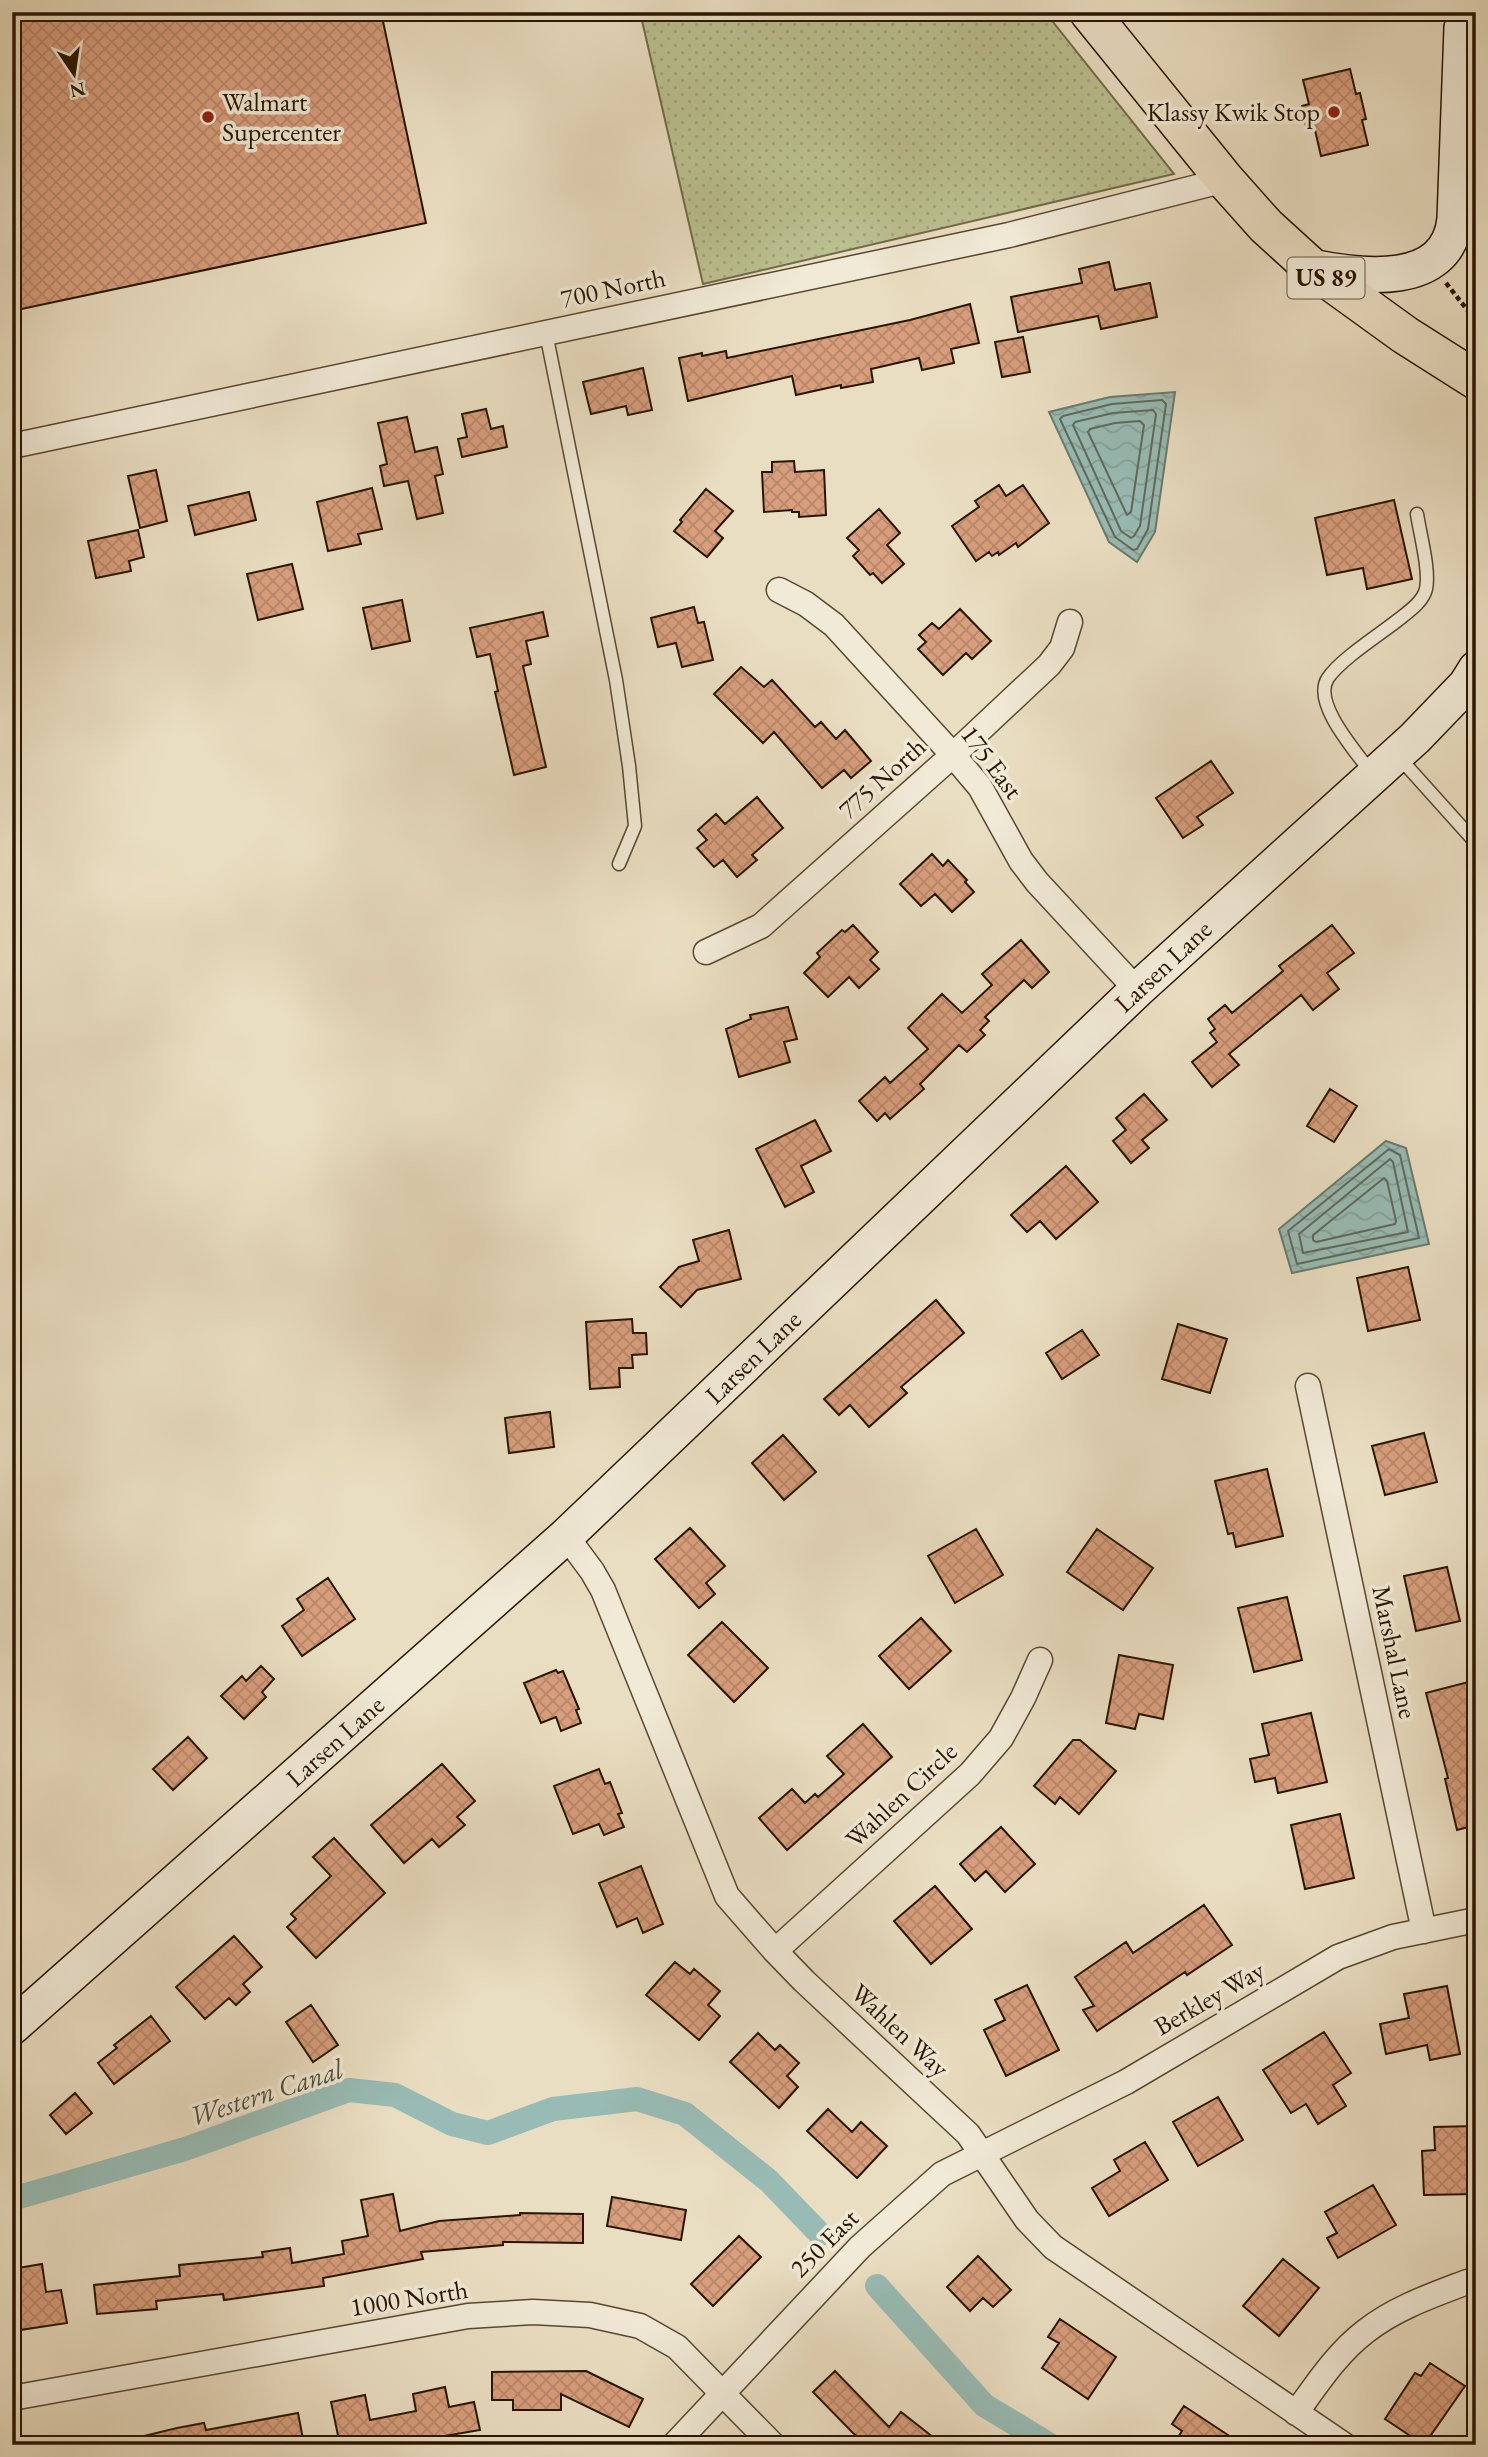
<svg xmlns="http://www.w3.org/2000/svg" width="1488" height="2457" viewBox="0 0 1488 2457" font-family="'EB Garamond',serif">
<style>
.grass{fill:url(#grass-dots);stroke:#726b48;stroke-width:2}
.water{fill:url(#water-waves);stroke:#6b7a6d;stroke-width:2}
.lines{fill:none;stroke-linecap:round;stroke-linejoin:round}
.shore{stroke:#60695a;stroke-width:2}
.canal{stroke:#98bcb5;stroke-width:24}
.building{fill:url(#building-cross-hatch);stroke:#281600;stroke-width:2}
.service-casing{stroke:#584830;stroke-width:15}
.minor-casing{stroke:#584830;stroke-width:27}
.secondary-casing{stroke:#281600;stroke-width:38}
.primary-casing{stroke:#281600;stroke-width:41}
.path{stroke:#281600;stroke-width:4.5;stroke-dasharray:5 3.5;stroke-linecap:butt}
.service{stroke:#f1ead7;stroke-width:12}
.minor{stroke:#f1ead7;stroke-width:24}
.secondary{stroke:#f1ead7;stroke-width:35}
.primary{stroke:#eadec2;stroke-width:38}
.poi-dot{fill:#8f2418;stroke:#f1ead7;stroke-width:2.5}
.labels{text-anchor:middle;stroke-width:7;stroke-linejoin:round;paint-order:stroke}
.shield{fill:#f1ead7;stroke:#645640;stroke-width:2}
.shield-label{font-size:24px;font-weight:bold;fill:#281600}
.poi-label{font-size:26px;fill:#281600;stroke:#f1ead7;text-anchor:start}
.street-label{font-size:26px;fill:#281600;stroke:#f1ead7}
.water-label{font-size:28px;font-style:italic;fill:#4f503f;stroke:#f1ead7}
</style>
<defs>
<pattern id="grass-dots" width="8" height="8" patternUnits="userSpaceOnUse" patternTransform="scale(1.75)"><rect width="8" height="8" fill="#bbc090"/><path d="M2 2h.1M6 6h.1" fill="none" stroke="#a1a47a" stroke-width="1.8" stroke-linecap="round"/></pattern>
<pattern id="water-waves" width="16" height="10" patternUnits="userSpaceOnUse" patternTransform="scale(1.75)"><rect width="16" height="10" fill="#98bcb5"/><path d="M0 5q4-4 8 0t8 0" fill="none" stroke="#83a19a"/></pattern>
<pattern id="building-cross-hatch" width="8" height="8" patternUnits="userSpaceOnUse" patternTransform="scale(1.75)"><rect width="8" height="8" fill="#d89e7d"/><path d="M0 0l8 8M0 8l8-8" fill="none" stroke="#b9876a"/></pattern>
</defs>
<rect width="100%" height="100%" fill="#eadec2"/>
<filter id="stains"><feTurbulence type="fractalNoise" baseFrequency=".00286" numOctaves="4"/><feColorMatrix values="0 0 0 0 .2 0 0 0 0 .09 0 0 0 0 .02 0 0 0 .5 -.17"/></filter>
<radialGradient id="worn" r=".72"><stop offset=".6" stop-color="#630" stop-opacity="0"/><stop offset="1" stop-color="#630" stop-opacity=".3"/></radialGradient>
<path class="grass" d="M640,12H1045L1174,174L703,284Z"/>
<path class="water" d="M1175,392L1155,532L1137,562L1109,542L1049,412L1110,397Z
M1386,1141L1406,1148L1429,1244L1292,1273L1279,1229Z"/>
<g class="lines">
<path class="shore" d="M1162,400L1166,404L1148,529L1137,549L1133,550L1115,537L1060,419L1063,416L1112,404Z
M1153,410L1156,414L1140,526L1134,536L1131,538L1121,531L1073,425L1075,422L1113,413Z
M1140,421L1144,425L1131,512L1127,515L1088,432L1090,429L1115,423Z
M1389,1149L1400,1155L1419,1238L1297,1264L1288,1231Z
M1390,1159L1393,1162L1408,1232L1303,1253L1299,1234Z
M1384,1178L1387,1181L1396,1221L1395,1224L1316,1242L1313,1240V1235Z"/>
<path class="canal" d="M12,2199L185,2149L349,2090L395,2095L452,2124L488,2133L553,2109L637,2099L685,2114L769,2181L820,2234
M877,2286L984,2405L1050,2445"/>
</g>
<path class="building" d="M12,12H381L426,223L12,311Z
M1350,69L1356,94L1360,93L1366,119L1362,120L1368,145L1321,156L1315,130L1307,131L1302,106L1309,104L1303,80Z
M1109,262L1115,290L1150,283L1157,317L1101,329L1098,316L1018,332L1011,297L1082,283L1079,269Z
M970,304L979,343L951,349L954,363L922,370L919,358L871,369L873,382L841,388V385L796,395L792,376L688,401L679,358L702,353V356L726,351L727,358L910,320Z
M1023,337L1030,372L1002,377L995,342Z
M643,368L652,410L628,415L626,406L591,414L583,382Z
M486,409L491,429L503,426L507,447L462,457L458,439L467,437L462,414Z
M407,417L415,452L437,447L443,474L435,476L443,513L417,519L408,481L384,486L380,466L387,464L378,423Z
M794,461L795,472L824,470L826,515L799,517V512H792V510L764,512L762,472H772V462Z
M156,470L167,521L140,528L128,476Z
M999,485L1006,496L1023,485L1049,523L1018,547L1016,543L999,555L998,552L992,556L989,552L976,561L952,526L979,507L975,501Z
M372,488L382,529L358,534L361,544L328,551L317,502Z
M706,489L733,511L715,531L723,538L707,557L674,531L682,522L680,520Z
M249,492L256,520L195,535L188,506Z
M1394,500L1412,579L1367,589L1363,568L1327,575L1315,518Z
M879,509L900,533L887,545L904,564L882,583L873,573L870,575L853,556L859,550L847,538Z
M138,530L144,557L129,561L131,571L96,578L88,541Z
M292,564L303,609L258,620L247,574Z
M402,600L410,641L372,649L363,608Z
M694,607L698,623L704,622L713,660L682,667L676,643L658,647L651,618Z
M960,609L991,641L972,659L966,653L943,675L918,649L926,642L919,635L932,623L939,629Z
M543,612L548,636L526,641L531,664L523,666L546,767L514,775L495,692L498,691L490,654L477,657L470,628Z
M741,667L764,687L772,680L815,727L821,722L836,739L845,730L871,761L851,778L844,770L822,788L774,732L763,743L714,694Z
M1211,761L1233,793L1197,817L1203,825L1183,838L1156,798Z
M757,797L783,828L752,855L757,860L737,877L723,860L714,867L697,848L707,840L698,830L716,814L725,824Z
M932,854L943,866L948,860L967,880L965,882L974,892L952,912L935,894L921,906L900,884Z
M853,925L878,952L870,960L879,969L859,988L849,977L828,997L804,973L820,957L817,953L842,930L845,932Z
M1332,925L1354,953L1327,973L1339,989L1313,1010L1301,995L1229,1054L1239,1065L1212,1087L1192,1062L1217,1042L1210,1033L1215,1029L1208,1019L1225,1005L1232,1013L1283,971L1279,966Z
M1021,940L1049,972L1032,988L1024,980L985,1017L989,1021L980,1030L985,1035L967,1052L959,1045L920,1084L924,1089L890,1119L885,1113L877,1121L859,1101L885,1077L890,1083L928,1049L908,1028L942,994L962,1013L992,985L982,974Z
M788,1007L797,1039L784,1042L790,1062L739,1077L726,1029L751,1019L750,1015Z
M1330,1089L1357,1106L1334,1142L1307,1126Z
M1144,1094L1167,1120L1142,1140L1149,1148L1131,1163L1113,1141L1126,1130L1116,1118Z
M815,1120L831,1151L801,1166L814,1192L785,1207L756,1149Z
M1066,1166L1098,1202L1056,1239L1040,1221L1027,1232L1011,1215Z
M729,1230L741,1279L697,1290L681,1307L660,1287L679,1267L699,1261L693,1240Z
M1408,1267L1420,1320L1368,1331L1357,1278Z
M936,1300L964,1333L901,1387L907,1393L869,1427L850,1405L839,1415L824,1399Z
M632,1319L633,1333H646L647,1354L632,1355L633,1368H619L620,1387L590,1389L586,1322Z
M1178,1324L1227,1339L1210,1393L1162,1379Z
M1082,1330L1099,1355L1062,1379L1046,1353Z
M550,1412L554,1447L509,1453L505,1418Z
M1424,1433L1437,1482L1385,1495L1372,1446Z
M783,1435L816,1472L784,1500L752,1463Z
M1267,1469L1283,1536L1236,1547L1233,1533L1228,1534L1215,1481Z
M690,1528L725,1566L706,1583L715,1594L699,1608L655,1559Z
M976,1529L1003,1575L955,1603L928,1556Z
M1097,1529L1153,1568L1123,1610L1067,1572Z
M1447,1567L1460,1621L1416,1631L1404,1576Z
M328,1578L355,1619L302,1656L282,1626L304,1610L297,1599Z
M1287,1597L1302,1660L1254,1672L1238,1608Z
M921,1618L951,1651L909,1689L879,1656Z
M722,1622L768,1668L734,1702L688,1655Z
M1119,1655L1173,1665L1163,1719L1139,1714L1135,1729L1106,1723Z
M261,1666L274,1679L262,1692L266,1697L244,1719L221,1696L242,1676L246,1681Z
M556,1670L558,1673L563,1671L579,1709L576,1710L581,1723L561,1731L556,1717L541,1723L524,1683Z
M1476,1680V1825L1457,1830L1445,1779L1448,1778L1426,1693Z
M1311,1713L1327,1782L1278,1793L1275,1778L1255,1782L1250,1759L1269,1755L1262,1724Z
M863,1724L892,1757L787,1850L759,1818L792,1789L805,1803L815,1794L818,1797L844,1774L827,1756Z
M188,1737L207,1758L173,1790L153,1769Z
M1073,1740H1080L1116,1771L1079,1814L1060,1797L1055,1804L1034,1786Z
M442,1764L475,1801L457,1817L465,1825L439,1847L432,1839L404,1863L371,1825Z
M599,1769L605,1784L610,1782L622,1813L618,1814L624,1827L604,1835L599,1824L573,1834L554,1786Z
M1340,1814L1354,1878L1305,1889L1291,1825Z
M1001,1827L1035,1864L1005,1892L986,1871L975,1881L960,1864Z
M334,1838L385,1893L316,1958L287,1927L296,1919L291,1914L331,1876L313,1857Z
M641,1866L663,1924L643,1933L637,1918L617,1927L599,1883Z
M935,1886L972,1929L931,1964L894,1921Z
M1204,1905L1232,1945L1187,1975L1185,1972L1097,2031L1083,2010L1094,2006L1075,1977L1126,1942L1133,1953Z
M234,1936L262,1967L243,1984L250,1992L236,2005L229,1998L205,2019L176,1987Z
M675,1962L690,1974L694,1969L720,1991L708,2005L720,2016L699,2040L646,1995Z
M1027,1985L1059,2050L1006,2076L984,2030L1005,2020L995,2000Z
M1447,1986L1460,2054L1430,2060L1427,2045L1386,2054L1380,2024L1409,2018L1404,1994Z
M311,2005L338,2045L313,2062L286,2022Z
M151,2016L170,2041L114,2084L98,2063L117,2048L114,2045Z
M1324,2032L1351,2073L1333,2085L1346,2106L1318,2124L1306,2104L1291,2113L1263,2070Z
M758,2033L775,2050L780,2045L799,2063L787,2076L798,2087L779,2108L730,2062Z
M75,2093L92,2113L66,2134L50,2115Z
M1218,2097L1243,2140L1198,2166L1173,2122Z
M828,2109L852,2132L861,2122L887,2146L857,2178L807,2131Z
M1476,2126V2194L1424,2195L1422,2151L1435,2150L1434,2127Z
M1145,2142L1168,2180L1109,2216L1092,2188L1120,2171L1114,2160Z
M1373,2185L1396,2225L1338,2258L1327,2238L1337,2233L1325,2212Z
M393,2194L400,2231L439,2221L520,2215V2213L583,2214V2243L503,2242V2245L421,2252L423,2259L323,2278L324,2286L224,2300L223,2294L156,2301L157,2309L97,2314L94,2285L180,2276L179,2265L263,2257L262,2252L290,2248L292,2263L344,2254L342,2241L368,2236L361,2200Z
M612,2197L686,2210L681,2240L607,2226Z
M739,2236L761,2257L713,2306L691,2284Z
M978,2256L1011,2290L993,2307L983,2298L970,2311L947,2287Z
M1283,2259L1319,2288L1279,2336L1243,2306Z
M42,2264L46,2292L61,2290L67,2323L20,2330L12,2269Z
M1060,2319L1116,2357L1088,2399L1042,2368L1059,2343L1048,2337Z
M1430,2363L1465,2386L1424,2445L1385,2419L1415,2373L1421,2376Z
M586,2371L643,2399L629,2427L561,2394V2410H513V2400H492V2372Z
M835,2371L889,2427L901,2412L943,2445H868L853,2433L813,2392Z
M445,2387L449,2407L474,2402L480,2430L392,2445H340L331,2402L365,2395L370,2420L416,2411L413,2394Z
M1184,2406L1243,2445H1173L1182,2431L1172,2424Z
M298,2413L303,2439L274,2445H145L144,2436L177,2428L204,2423L206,2430Z"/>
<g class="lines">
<g class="service-casing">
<path id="service" d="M546,333L616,680L629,766L635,826L619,864
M1397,755L1476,843
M1373,775C1358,754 1311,703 1328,678C1341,659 1379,635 1398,620C1408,612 1423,602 1426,589C1430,570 1420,534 1417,514"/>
</g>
<g class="minor-casing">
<path id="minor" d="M12,446L1009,235L1225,180
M779,590L806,604L834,625L953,755L980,787L1021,861L1037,882L1137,990
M706,952L761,926L953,755L1049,665L1062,648L1070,622
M1308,1386L1424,1931
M566,1536L592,1571L603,1590L727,1896L775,1951L804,1981L968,2134L1027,2220L1053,2247L1344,2445
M775,1951L970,1774L1001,1738L1023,1698L1040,1660
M12,2398L468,2316L533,2312L590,2315L640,2326L677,2347L773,2445
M1296,2413C1317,2384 1337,2353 1366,2331C1395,2308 1433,2295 1467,2282
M674,2445L860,2247L942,2174L1126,2082L1338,1957L1393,1937L1476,1920"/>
</g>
<g class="secondary-casing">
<path id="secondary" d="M1311,267C1360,277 1448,289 1455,219L1462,28
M12,2027L566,1536L1137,990L1415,738L1466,685L1476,669"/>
</g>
<g class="primary-casing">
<path id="primary" d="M1089,12L1225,180L1266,226L1311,267L1405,335L1476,380"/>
</g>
<path class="path" d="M1446,283L1476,321"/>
<use href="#service" class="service"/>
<use href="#minor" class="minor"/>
<use href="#secondary" class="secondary"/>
<use href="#primary" class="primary"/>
</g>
<g class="poi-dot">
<circle cx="1334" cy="112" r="7"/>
<circle cx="208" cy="117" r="7"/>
</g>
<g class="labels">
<rect class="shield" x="1287.5" y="257.5" width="77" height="41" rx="5"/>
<g class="shield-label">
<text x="1326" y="286">US 89</text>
</g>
<g class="poi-label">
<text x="222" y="111">Walmart<tspan x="222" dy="30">Supercenter</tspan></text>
<text x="1320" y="121" text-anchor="end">Klassy Kwik Stop</text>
</g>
<g class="street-label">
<text transform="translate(613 288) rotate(-12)" y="9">700 North</text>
<text transform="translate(992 762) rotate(53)" y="9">175 East</text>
<text transform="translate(882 778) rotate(-42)" y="9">775 North</text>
<text transform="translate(1163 966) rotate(-43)" y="9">Larsen Lane</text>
<text transform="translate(753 1357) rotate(-44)" y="9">Larsen Lane</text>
<text transform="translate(1395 1652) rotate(78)" y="9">Marshal Lane</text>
<text transform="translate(335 1741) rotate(-42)" y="9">Larsen Lane</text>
<text transform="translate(901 1795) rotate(-43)" y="9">Wahlen Circle</text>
<text transform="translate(1209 1998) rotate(-30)" y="9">Berkley Way</text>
<text transform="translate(900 2030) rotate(43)" y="9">Wahlen Way</text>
<text transform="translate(824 2243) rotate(-45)" y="9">250 East</text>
<text transform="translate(409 2298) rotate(-9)" y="9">1000 North</text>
</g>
<g class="water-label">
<text transform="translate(266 2092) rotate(-18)" y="10">Western Canal</text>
</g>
</g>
<rect width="1488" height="2457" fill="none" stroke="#eadec2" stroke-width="42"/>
<rect x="14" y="14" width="1460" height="2429" fill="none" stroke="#281600" stroke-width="3.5"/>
<rect x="21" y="21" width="1446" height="2415" fill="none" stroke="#281600" stroke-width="2"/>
<g transform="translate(74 74) rotate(167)" stroke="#f1ead7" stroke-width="5" paint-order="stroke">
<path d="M0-5L12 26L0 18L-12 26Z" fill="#281600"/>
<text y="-10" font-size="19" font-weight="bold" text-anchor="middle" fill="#281600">N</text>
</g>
<rect width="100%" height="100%" filter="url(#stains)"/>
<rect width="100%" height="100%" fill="url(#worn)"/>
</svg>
